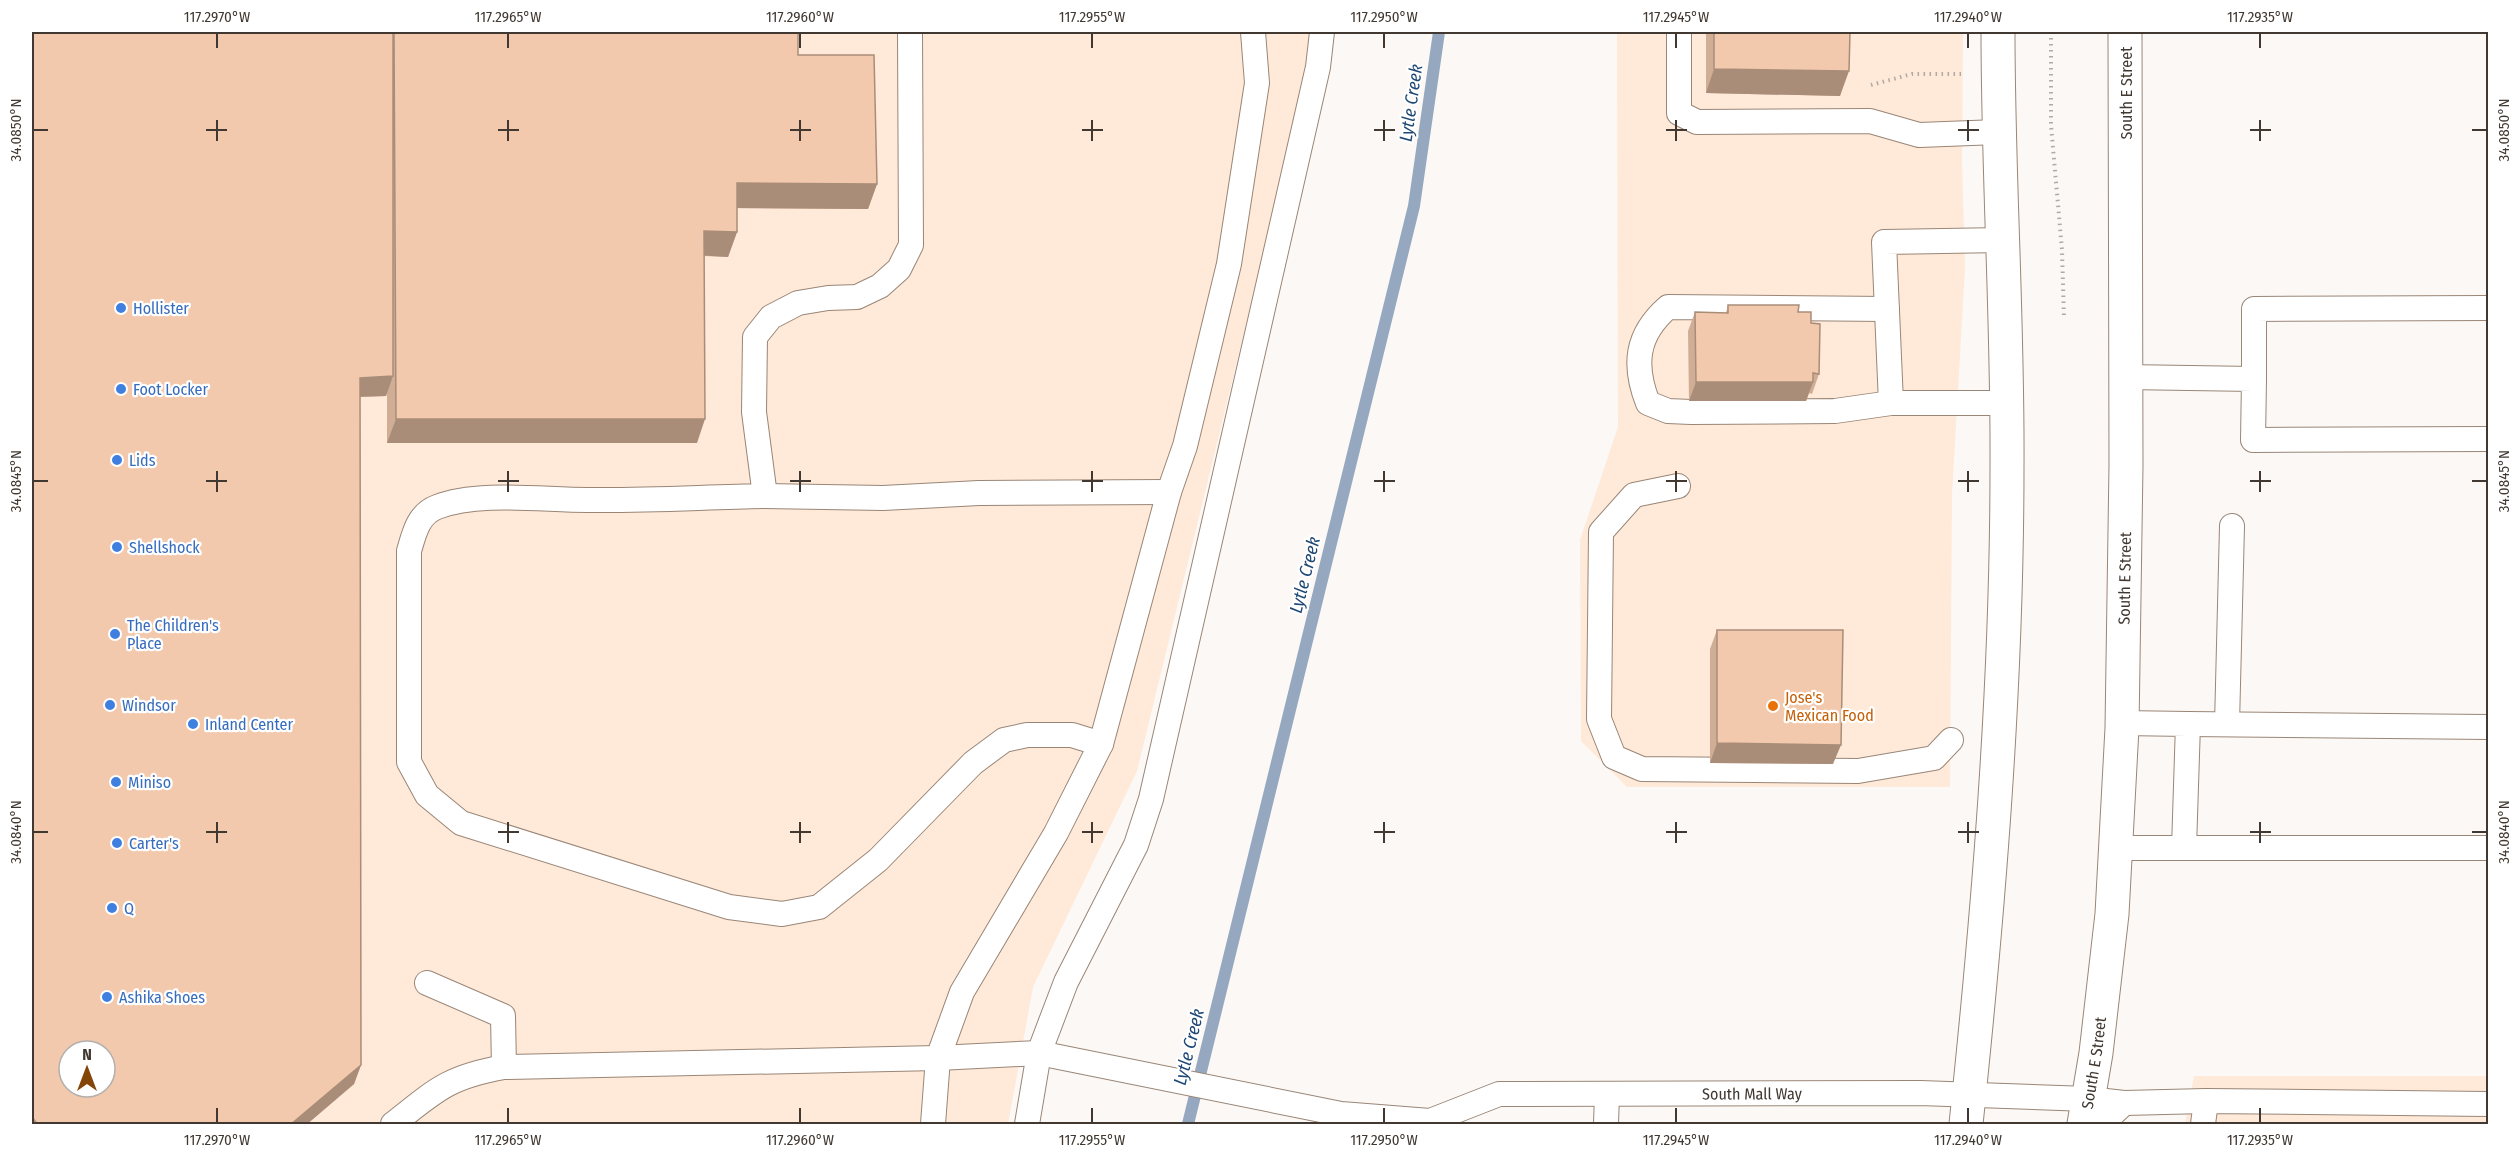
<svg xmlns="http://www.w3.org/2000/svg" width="2520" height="1156" viewBox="0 0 2520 1156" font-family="'Fira Sans Condensed',sans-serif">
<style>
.built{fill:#ffe9d8;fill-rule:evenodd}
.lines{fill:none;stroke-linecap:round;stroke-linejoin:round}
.stream{stroke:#95a8bf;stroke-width:12}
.lane-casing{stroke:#998677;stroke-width:26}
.secondary-casing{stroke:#998677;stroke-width:35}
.path{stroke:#b0aaa6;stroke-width:4;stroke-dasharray:1.5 4.5;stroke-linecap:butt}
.lane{stroke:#fff;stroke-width:24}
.secondary{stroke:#fff;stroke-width:33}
.wall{fill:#d0ad95}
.shaded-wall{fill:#a98d79}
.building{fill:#f2c9ad;stroke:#a98d79;stroke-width:1.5;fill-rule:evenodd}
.ticks{fill:none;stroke:#403831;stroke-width:2}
.shop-dot{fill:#3f7fe0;stroke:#fff;stroke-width:2}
.food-dot{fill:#e8710a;stroke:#fff;stroke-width:2}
.labels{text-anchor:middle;stroke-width:4.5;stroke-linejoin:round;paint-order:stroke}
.street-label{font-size:16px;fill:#403831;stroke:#fff}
.shop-label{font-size:16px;fill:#366cbe;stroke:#fff;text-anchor:start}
.food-label{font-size:16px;fill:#c56008;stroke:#fff;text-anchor:start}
.water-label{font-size:18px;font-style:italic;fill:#1f4875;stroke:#fff}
.neatline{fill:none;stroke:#403831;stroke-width:2}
.ticks-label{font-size:15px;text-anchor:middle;fill:#403831}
</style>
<rect width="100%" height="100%" fill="#fcf8f5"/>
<path class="built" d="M32,32H1309L1303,91L1137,771L1033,987L1008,1124H32ZM69,1051H105V1087H69Z
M1617,32H1963L1962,163L1965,268L1952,493L1950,787H1627L1581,741L1580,540L1618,427Z
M2194,1076H2488V1124H2185Z"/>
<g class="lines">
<path class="stream" d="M1188,1124L1414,206L1439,32"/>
<g class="lane-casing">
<g id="lane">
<path d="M910,32L911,245L899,269L880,286L857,297L828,298L798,303L771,317L755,337L754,412L765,496C706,497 646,501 587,500C542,500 478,491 437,507C418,514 414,534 409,551V762L427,795L461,823L729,907L782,914L819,907L878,860L973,763L1004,740L1027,735H1072L1101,744"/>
<path d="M1679,32V113L1697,122L1870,121L1919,135L1998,132"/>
<path d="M1887,309L1668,307C1636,335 1633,365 1648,403L1668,411L1691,412L1835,411L1891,403H2007"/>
<path d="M2125,377L2254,379L2253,440L2488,439"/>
<path d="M2254,379V309L2488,308"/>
<path d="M1891,403L1884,242L2003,240"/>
<path d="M1678,486L1634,495L1601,532L1599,719L1614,757L1642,769L1858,771L1934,758L1951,740"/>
<path d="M765,496L883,498L979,493L1169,492"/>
<path d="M2122,723L2188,724L2184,848"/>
<path d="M2188,724L2488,727"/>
<path d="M2227,724L2232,526"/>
<path d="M2118,848H2488"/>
<path d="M427,983L503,1016L504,1067"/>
<path id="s1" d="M1430,1121L1499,1094L1920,1093L2088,1099L2124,1103L2206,1101L2488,1104"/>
<path d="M393,1124C436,1090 448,1077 504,1067L938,1058L1039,1053L1341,1114L1430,1121L1439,1124"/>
<path d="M933,1124L938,1058L962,992L1056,833L1101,744L1169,492L1185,446L1229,264L1257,83L1253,32"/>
<path d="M1027,1124L1039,1053L1066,982L1136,845L1151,799L1318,67L1322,32"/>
<path d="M1606,1124L1607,1094"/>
<path d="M2102,1124L2124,1103"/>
<path d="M2203,1124L2206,1101"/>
</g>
</g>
<g class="secondary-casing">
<g id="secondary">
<path d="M1966,1124C1989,905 2007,686 2007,466C2008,321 1998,176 1998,32"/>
<path id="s2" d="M2084,1124L2096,1053L2112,914L2122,728L2126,465L2125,32"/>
</g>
</g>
<path class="path" d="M2051,32V125L2062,250L2064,319
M1871,85L1912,74H1961"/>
<use href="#lane" class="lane"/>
<use href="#secondary" class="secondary"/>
</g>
<path class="wall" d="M32,32H798V55L877,184L868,209L737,208V232L728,257L704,256L697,443H387V393L386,396L360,397L361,1065L354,1084L306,1125H32Z
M1706,32H1850L1840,96L1706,93Z
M1728,305L1798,312L1811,323L1819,374L1812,394L1809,393L1806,401H1689L1688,331L1695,312L1726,313Z
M1717,630L1833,764L1710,763V649Z"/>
<path class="shaded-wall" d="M1714,69L1849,71L1840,96L1706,93Z
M737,183L877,184L868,209L728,208Z
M704,231L737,232L728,257L695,255Z
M393,376L386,396L353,397L360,378Z
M1696,382H1813L1806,401H1689Z
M396,419H705L697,443H387Z
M1717,743L1841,745L1833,764L1710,763Z
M361,1065L354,1084L306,1125H290Z"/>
<path class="building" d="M32,32H393V376L360,378L361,1065L290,1125H38L32,1117ZM69,1051H105V1087H69Z
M394,32H798V55H874L877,184L737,183V232L704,231L705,419H396Z
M1714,32H1850L1849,71L1714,69Z
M1728,305H1799L1798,312H1811V323L1820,324L1819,374L1813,373V382H1696L1695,312L1728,313Z
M1717,630H1843L1841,745L1717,743Z
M32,1117L38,1125H32Z"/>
<path class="ticks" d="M217,33V48M508,33V48M800,33V48M1092,33V48M1384,33V48M1676,33V48M1968,33V48M2260,33V48M217,120V141M508,120V141M800,120V141M1092,120V141M1384,120V141M1676,120V141M1968,120V141M2260,120V141M33,130H48M206,130H227M498,130H519M790,130H811M1082,130H1103M1374,130H1395M1666,130H1687M1958,130H1979M2250,130H2271M2472,130H2487M217,471V492M508,471V492M800,471V492M1092,471V492M1384,471V492M1676,471V492M1968,471V492M2260,471V492M33,481H48M206,481H227M498,481H519M790,481H811M1082,481H1103M1374,481H1395M1666,481H1687M1958,481H1979M2250,481H2271M2472,481H2487M217,822V843M508,822V843M800,822V843M1092,822V843M1384,822V843M1676,822V843M1968,822V843M2260,822V843M33,832H48M206,832H227M498,832H519M790,832H811M1082,832H1103M1374,832H1395M1666,832H1687M1958,832H1979M2250,832H2271M2472,832H2487M217,1108V1123M508,1108V1123M800,1108V1123M1092,1108V1123M1384,1108V1123M1676,1108V1123M1968,1108V1123M2260,1108V1123"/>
<g class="shop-dot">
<circle cx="121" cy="308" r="6"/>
<circle cx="121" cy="389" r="6"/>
<circle cx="117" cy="460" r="6"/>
<circle cx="117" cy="547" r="6"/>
<circle cx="115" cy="634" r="6"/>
<circle cx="110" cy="705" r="6"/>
<circle cx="193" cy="724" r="6"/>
<circle cx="116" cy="782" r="6"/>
<circle cx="117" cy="843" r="6"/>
<circle cx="112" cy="908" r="6"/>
<circle cx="107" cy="997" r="6"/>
</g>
<circle class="food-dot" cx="1773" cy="706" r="6"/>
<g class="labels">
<g class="street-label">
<text transform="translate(2126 93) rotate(-90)" y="6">South E Street</text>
<text dy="6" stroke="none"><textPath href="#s2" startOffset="548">South E Street</textPath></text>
<text dy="6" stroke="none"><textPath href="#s2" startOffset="62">South E Street</textPath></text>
<text dy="6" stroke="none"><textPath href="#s1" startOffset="327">South Mall Way</textPath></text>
</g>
<g class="shop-label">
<text x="133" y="314">Hollister</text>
<text x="133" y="395">Foot Locker</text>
<text x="129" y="466">Lids</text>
<text x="129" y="553">Shellshock</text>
<text x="127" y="631">The Children's<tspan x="127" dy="18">Place</tspan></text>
<text x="122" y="711">Windsor</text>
<text x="205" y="730">Inland Center</text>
<text x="128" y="788">Miniso</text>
<text x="129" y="849">Carter's</text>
<text x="124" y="914">Q</text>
<text x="119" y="1003">Ashika Shoes</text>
</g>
<g class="food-label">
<text x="1785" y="703">Jose's<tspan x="1785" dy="18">Mexican Food</tspan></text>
</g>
<g class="water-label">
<text transform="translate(1411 103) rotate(-82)" y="6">Lytle Creek</text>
<text transform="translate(1305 575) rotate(-76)" y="6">Lytle Creek</text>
<text transform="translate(1189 1047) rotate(-76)" y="6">Lytle Creek</text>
</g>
</g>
<rect width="2520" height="1156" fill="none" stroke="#ffffff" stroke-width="66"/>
<g transform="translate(87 1069)"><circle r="28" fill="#ffffff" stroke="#b3afad" stroke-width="1.5"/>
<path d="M0-4.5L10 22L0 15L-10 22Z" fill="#844509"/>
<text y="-9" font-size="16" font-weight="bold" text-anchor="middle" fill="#403831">N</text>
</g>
<rect x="33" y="33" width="2454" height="1090" class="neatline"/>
<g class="ticks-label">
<text x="217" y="22">117.2970°W</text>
<text x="508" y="22">117.2965°W</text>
<text x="800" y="22">117.2960°W</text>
<text x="1092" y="22">117.2955°W</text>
<text x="1384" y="22">117.2950°W</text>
<text x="1676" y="22">117.2945°W</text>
<text x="1968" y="22">117.2940°W</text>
<text x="2260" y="22">117.2935°W</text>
<text transform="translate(16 130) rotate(-90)" y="5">34.0850°N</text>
<text transform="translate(2504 130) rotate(-90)" y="5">34.0850°N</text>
<text transform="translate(16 481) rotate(-90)" y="5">34.0845°N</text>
<text transform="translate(2504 481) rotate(-90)" y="5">34.0845°N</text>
<text transform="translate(16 832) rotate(-90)" y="5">34.0840°N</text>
<text transform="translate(2504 832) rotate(-90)" y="5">34.0840°N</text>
<text x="217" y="1145">117.2970°W</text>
<text x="508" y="1145">117.2965°W</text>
<text x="800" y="1145">117.2960°W</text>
<text x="1092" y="1145">117.2955°W</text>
<text x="1384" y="1145">117.2950°W</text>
<text x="1676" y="1145">117.2945°W</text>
<text x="1968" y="1145">117.2940°W</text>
<text x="2260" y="1145">117.2935°W</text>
</g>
</svg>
